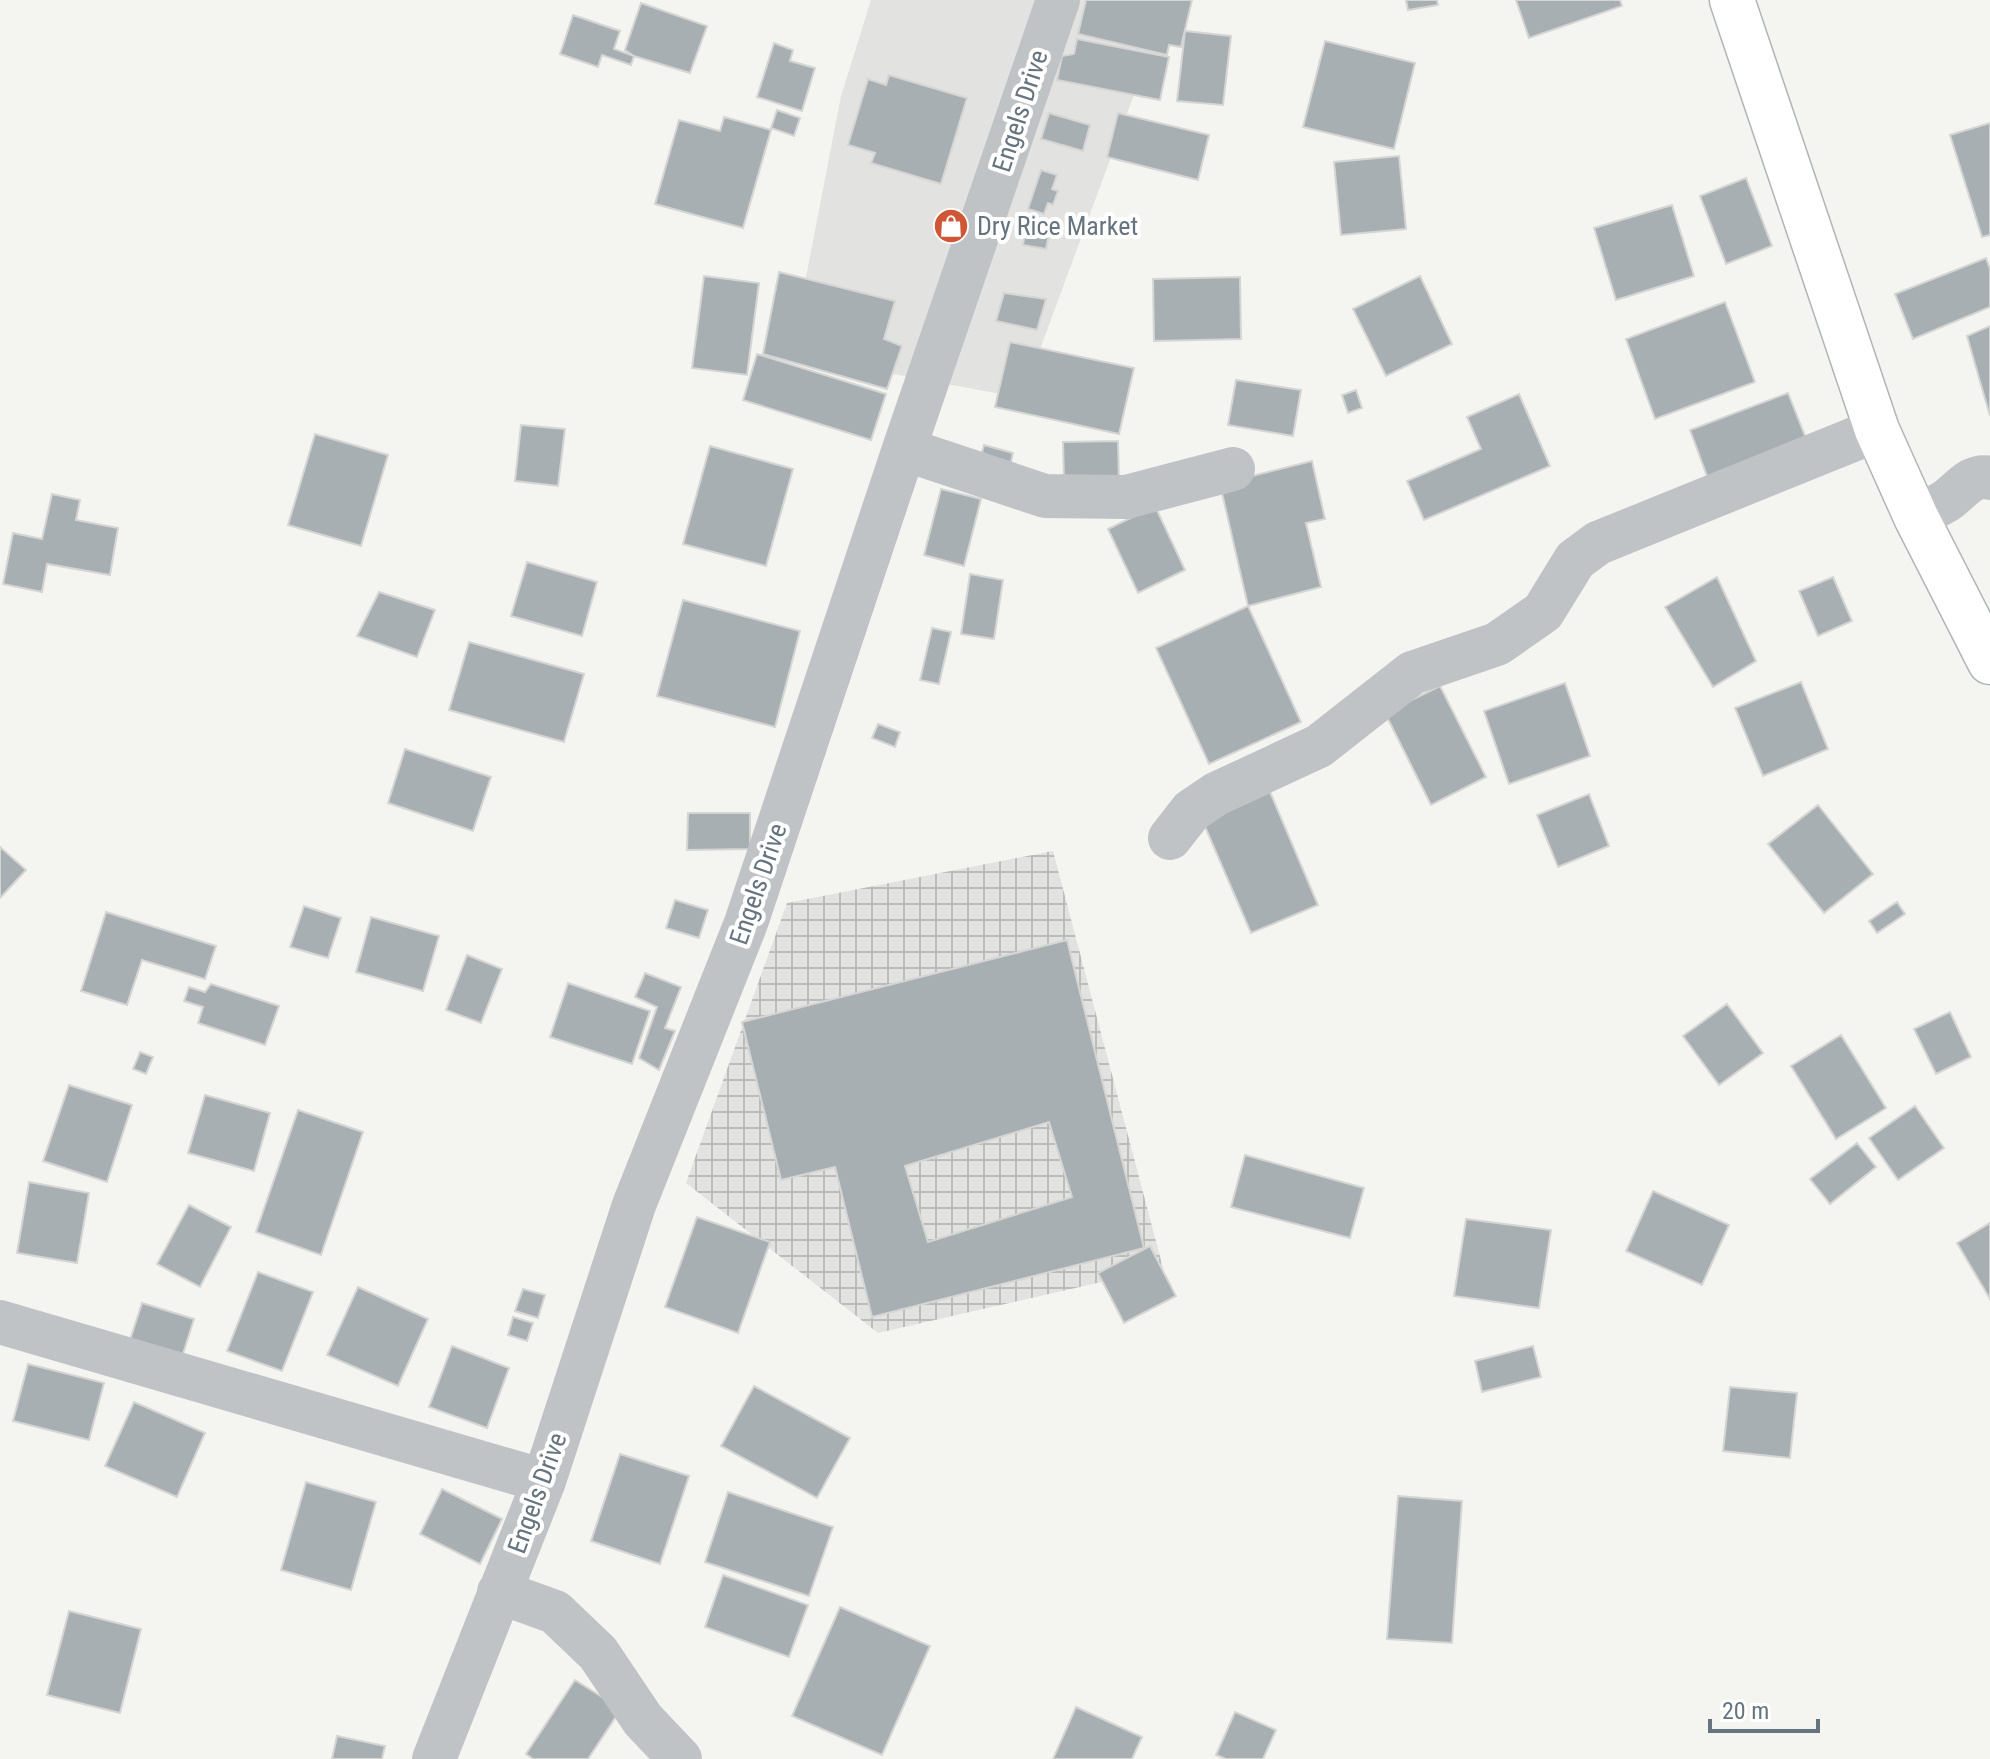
<svg xmlns="http://www.w3.org/2000/svg" width="1990" height="1759" viewBox="0 0 1990 1759" font-family="'Roboto Condensed',sans-serif">
<style>
.built{fill:#e2e3e1}
.industrial{fill:url(#industrial-grid)}
.building{fill:#a8afb3;stroke:#d5d5d4;stroke-width:2;fill-rule:evenodd}
.lines{fill:none;stroke-linecap:round;stroke-linejoin:round}
.major-casing{stroke:#b1b5b8;stroke-width:47}
.minor{stroke:#c0c3c6;stroke-width:44}
.major{stroke:#fff;stroke-width:44}
.labels{text-anchor:middle;stroke-width:8;stroke-linejoin:round;paint-order:stroke}
.street-label{font-size:26px;fill:#66747f;stroke:#fff}
.poi-label{font-size:26px;fill:#66747f;stroke:#fff;text-anchor:start}
</style>
<defs>
<pattern id="industrial-grid" width="8" height="8" patternUnits="userSpaceOnUse" patternTransform="scale(2)"><rect width="8" height="8" fill="#e2e3e1"/><path d="M0 4h8M4 0v8" fill="none" stroke="#bbbdbc"/></pattern>
</defs>
<rect width="100%" height="100%" fill="#f4f4f1"/>
<path class="built" d="M871,0H1169L1022,398L791,355L841,96Z"/>
<path class="industrial" d="M1053,851L1163,1268L878,1333L686,1183L787,903Z"/>
<path class="building" d="M1086,0H1192L1181,47L1169,45L1167,55L1078,34Z
M1406,0H1437L1438,5L1408,10Z
M1516,0H1620L1622,6L1529,38Z
M641,3L707,26L690,73L634,56L625,50Z
M573,15L620,31L614,49L634,56L631,65L602,55L598,67L560,54Z
M1185,31L1231,36L1223,105L1177,101Z
M1077,39L1169,57L1160,100L1057,80L1062,56L1074,54Z
M1325,41L1415,63L1394,149L1303,127Z
M774,43L793,50L790,61L815,68L802,111L757,97Z
M889,75L967,98L941,184L871,163L875,153L848,145L868,79L886,85Z
M777,110L800,118L794,136L771,128Z
M1049,113L1090,125L1083,151L1041,139Z
M1118,113L1209,135L1198,180L1107,157Z
M724,117L771,130L743,228L655,204L679,120L720,131Z
M1990,123V235L1982,237L1950,135Z
M1399,156L1406,229L1341,235L1334,162Z
M1041,170L1057,175L1052,189L1058,191L1053,205L1048,203L1044,214L1028,209Z
M1746,178L1772,246L1726,264L1700,196Z
M1672,205L1694,276L1616,300L1594,228Z
M1025,232L1049,235L1046,249L1023,245Z
M1986,258L1990,269V307L1913,339L1895,294Z
M779,272L895,301L884,339L902,346L887,389L763,354Z
M704,276L759,283L747,375L692,368Z
M1420,276L1452,344L1386,376L1353,309Z
M1240,277L1241,339L1154,341L1153,279Z
M1004,293L1046,299L1037,330L996,321Z
M1725,302L1755,382L1655,419L1626,339Z
M1990,326V416L1967,336Z
M1010,342L1134,368L1119,434L995,407Z
M757,354L886,394L871,440L743,400Z
M1236,380L1301,390L1293,436L1228,425Z
M1356,390L1362,408L1348,413L1342,395Z
M1788,393L1809,446L1710,484L1690,430Z
M1519,394L1550,466L1424,520L1407,481L1481,449L1467,417Z
M521,425L565,429L558,486L515,481Z
M315,434L388,455L361,546L288,525Z
M1118,441L1119,481H1064L1063,442Z
M984,445L1013,453L1009,471L979,464Z
M710,446L793,469L766,566L683,544Z
M1312,461L1325,519L1306,523L1321,587L1248,606L1220,484Z
M941,489L981,499L964,566L924,555Z
M52,494L80,500L76,520L118,528L110,575L47,564L42,592L3,584L13,533L42,539Z
M1155,506L1185,570L1138,593L1108,529Z
M527,562L597,582L582,636L511,616Z
M970,574L1003,580L994,639L961,634Z
M1717,577L1756,661L1713,687L1665,607Z
M1833,577L1852,621L1818,636L1799,591Z
M379,592L435,610L417,657L357,636Z
M683,600L800,631L775,727L657,696Z
M1248,606L1301,722L1209,764L1156,648Z
M932,628L951,632L939,684L920,680Z
M469,642L584,674L564,742L449,710Z
M1801,682L1828,749L1763,776L1735,708Z
M1565,683L1590,756L1509,784L1484,711Z
M1440,686L1486,777L1431,805L1385,713Z
M878,724L900,732L895,747L872,738Z
M405,749L491,777L473,831L388,803Z
M1270,792L1318,905L1251,933L1203,822Z
M1589,794L1609,846L1558,867L1537,815Z
M1818,805L1873,874L1824,913L1768,844Z
M688,813H750V849L687,850Z
M0,847L26,870L0,898Z
M675,900L708,910L699,938L666,928Z
M1897,902L1905,914L1877,933L1869,921Z
M304,906L341,918L328,958L290,947Z
M106,912L216,946L205,979L142,960L127,1005L81,991Z
M371,917L439,936L423,991L356,972Z
M1067,940L1144,1248L872,1317L835,1167L781,1180L742,1022ZM1049,1122L1072,1197L928,1242L905,1166Z
M467,955L502,969L481,1023L446,1010Z
M645,973L681,987L665,1028L675,1031L659,1070L639,1058L657,1007L635,997Z
M568,983L650,1011L632,1064L550,1037Z
M211,984L279,1006L265,1045L198,1023L203,1007L184,1001L189,987L205,992Z
M1727,1004L1763,1053L1719,1085L1683,1036Z
M1950,1012L1971,1057L1936,1074L1914,1029Z
M1841,1035L1886,1108L1836,1139L1791,1066Z
M140,1052L153,1057L146,1074L133,1069Z
M69,1085L132,1105L107,1182L43,1161Z
M205,1095L270,1113L254,1171L188,1153Z
M1915,1106L1944,1148L1898,1180L1869,1138Z
M298,1110L363,1132L321,1255L256,1232Z
M1857,1143L1876,1167L1830,1204L1810,1179Z
M1245,1155L1364,1188L1350,1238L1231,1207Z
M29,1182L89,1193L77,1263L17,1253Z
M1653,1191L1729,1225L1702,1285L1626,1251Z
M189,1205L231,1227L200,1287L157,1264Z
M697,1217L770,1242L738,1333L665,1307Z
M1466,1219L1551,1230L1539,1308L1454,1296Z
M1990,1223V1299L1957,1243Z
M1150,1246L1176,1296L1124,1323L1098,1273Z
M258,1272L313,1292L282,1371L227,1351Z
M358,1287L428,1319L398,1386L327,1355Z
M523,1289L545,1295L538,1318L515,1311Z
M142,1303L194,1319L182,1357L130,1340Z
M513,1317L533,1323L527,1341L508,1335Z
M452,1346L509,1368L487,1428L429,1407Z
M1533,1346L1541,1377L1482,1392L1475,1361Z
M28,1364L104,1383L89,1440L13,1421Z
M754,1386L850,1438L817,1498L721,1446Z
M1730,1387L1797,1393L1790,1458L1723,1451Z
M134,1402L205,1433L177,1497L105,1466Z
M620,1454L689,1476L660,1564L591,1541Z
M306,1482L376,1502L351,1590L281,1570Z
M442,1489L502,1519L480,1564L420,1534Z
M728,1492L833,1527L809,1596L705,1562Z
M1398,1496L1462,1501L1452,1643L1387,1639Z
M723,1575L808,1605L789,1657L705,1627Z
M840,1607L930,1646L882,1755L792,1716Z
M69,1611L141,1629L120,1713L47,1695Z
M575,1680L621,1709L588,1759H533L526,1754Z
M1076,1707L1142,1737L1132,1759H1053Z
M1235,1712L1276,1730L1263,1759H1226L1216,1755Z
M337,1736L385,1746L382,1759H332Z"/>
<g class="lines">
<g class="major-casing">
<path id="major" d="M1732,0L1877,430L1916,517L1990,662"/>
</g>
<path class="minor" d="M904,449L1045,496L1126,497L1233,469
M1916,517C1926,512 1936,507 1946,501C1960,492 1970,473 1990,478
M1170,838L1191,811L1216,794L1319,746L1412,673L1497,644L1543,612L1575,560L1598,543L1877,430
M0,1322L544,1481
M499,1592L555,1612L598,1653L643,1720L680,1759
M434,1759L544,1481L634,1205L746,923L904,449L1058,0"/>
<use href="#major" class="major"/>
</g>
<defs>
<g id="shop-disc" transform="scale(1.8)"><circle r="9.5" fill="#cf5736" stroke="#fff"/><path d="M-5-2.5h2.3a2.7 3.5 0 0 1 5.4 0H5L5.5 6h-11ZM-1.5-2.5h3a1.5 2.3 0 0 0-3 0Z" fill="#fff"/></g>
</defs>
<g fill-rule="evenodd">
<use href="#shop-disc" x="951" y="226"/>
</g>
<g class="labels">
<g class="street-label">
<text transform="translate(1020 111) rotate(-72)" y="9">Engels Drive</text>
<text transform="translate(758 884) rotate(-71)" y="9">Engels Drive</text>
<text transform="translate(537 1493) rotate(-70)" y="9">Engels Drive</text>
</g>
<g class="poi-label">
<text x="977" y="235">Dry Rice Market</text>
</g>
</g>
<path d="M1710 1719v12h108v-12" fill="none" stroke="#66747f" stroke-width="4"/>
<text x="1722" y="1719" font-size="24" fill="#66747f" stroke="#ffffff" stroke-width="6" paint-order="stroke">20 m</text>
</svg>
